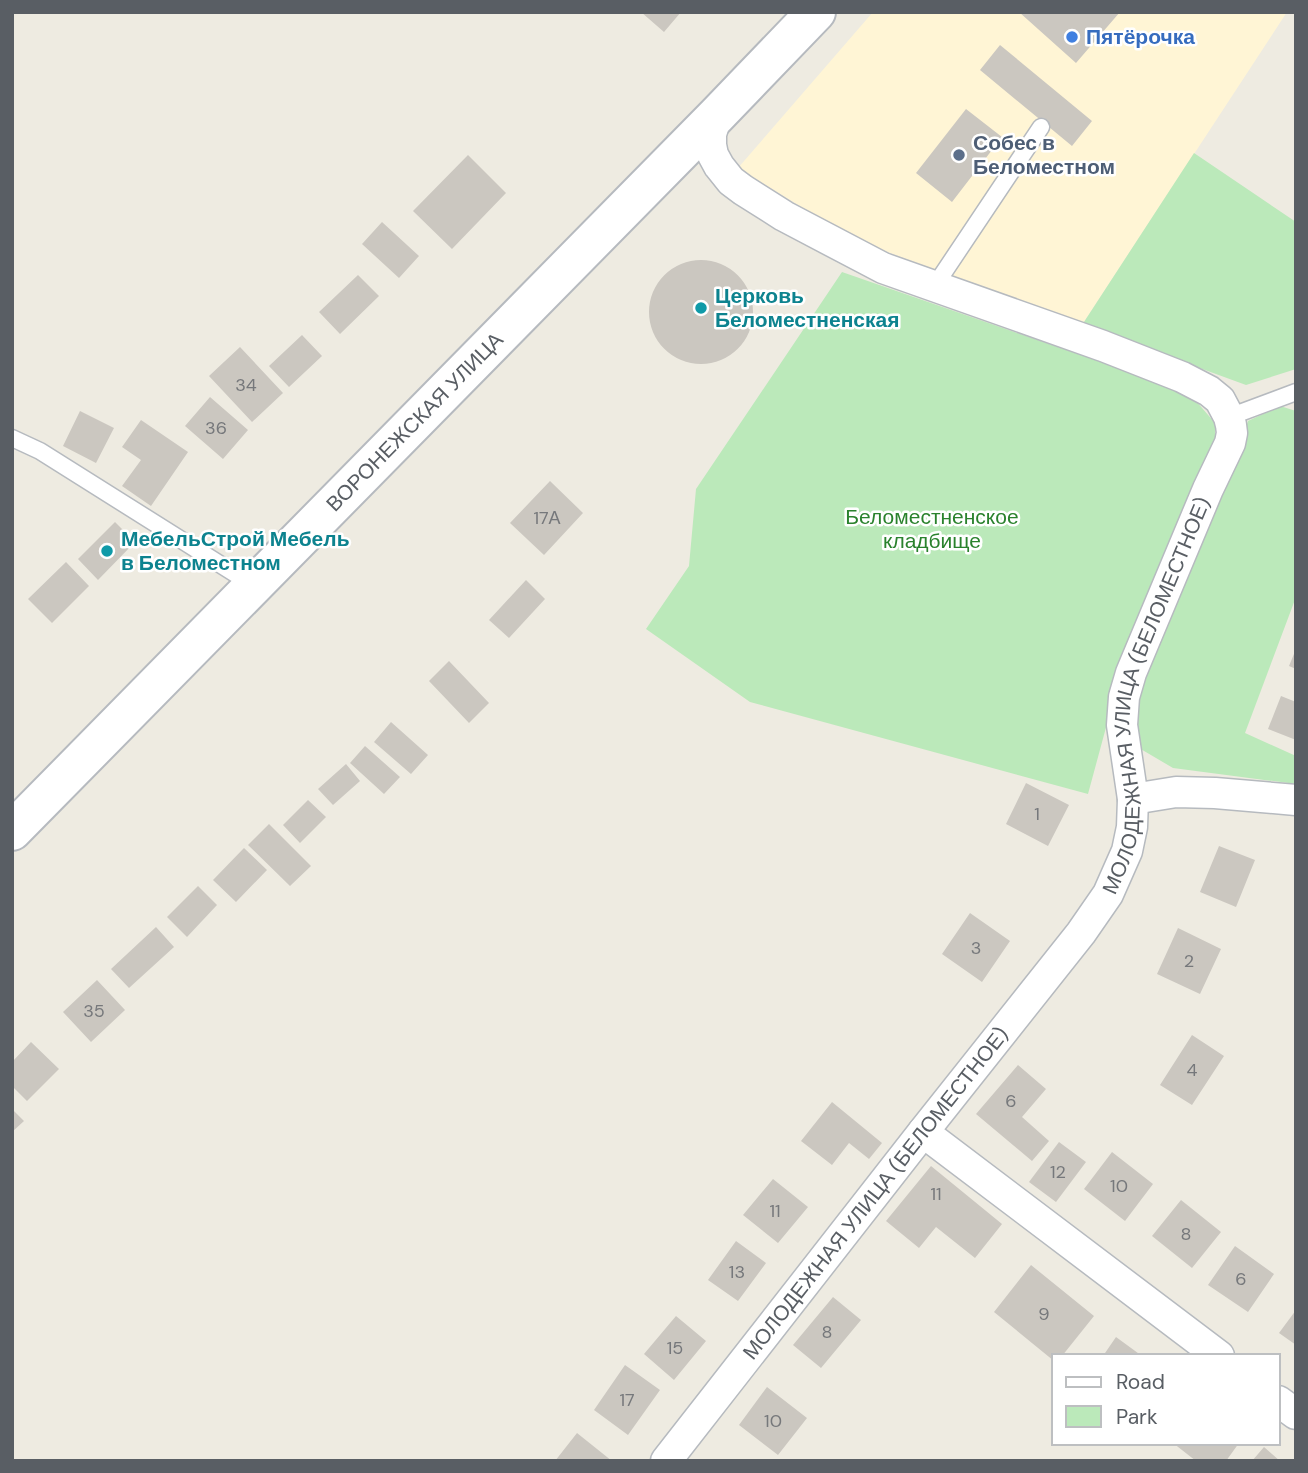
<svg xmlns="http://www.w3.org/2000/svg" width="1308" height="1473" viewBox="0 0 1308 1473" font-family="'DM Sans',sans-serif">
<style>
.commercial{fill:#fff5d5}
.green{fill:#bbe9ba}
.building{fill:#cbc7c0}
.lines{fill:none;stroke-linecap:round;stroke-linejoin:round}
.service-casing{stroke:#b6babf;stroke-width:19}
.minor-casing{stroke:#b6babf;stroke-width:33}
.tertiary-casing{stroke:#b6babf;stroke-width:42}
.service{stroke:#fff;stroke-width:16}
.minor{stroke:#fff;stroke-width:30}
.tertiary{stroke:#fff;stroke-width:38}
.shop-dot{fill:#3f7fe0;stroke:#fff;stroke-width:2.5}
.service-dot{fill:#5c6f8a;stroke:#fff;stroke-width:2.5}
.culture-dot{fill:#0f9aa8;stroke:#fff;stroke-width:2.5}
.labels{text-anchor:middle;stroke-width:5;stroke-linejoin:round;paint-order:stroke}
.number-label{font-size:18px;fill:#76787b}
.shop-label{font-size:21px;font-weight:bold;fill:#366cbe;stroke:#fff;text-anchor:start}
.service-label{font-size:21px;font-weight:bold;fill:#4e5e75;stroke:#fff;text-anchor:start}
.culture-label{font-size:21px;font-weight:bold;fill:#0d838f;stroke:#fff;text-anchor:start}
.street-label{font-size:21px;fill:#595e64;stroke:#fff}
.park-label{font-size:21px;fill:#2a822d;stroke:#fff}
</style>
<rect width="100%" height="100%" fill="#eeebe1"/>
<path class="commercial" d="M873,12H1287L1082,325L853,239L738,168Z"/>
<path class="green" d="M1194,153L1296,222V369L1246,385L1082,325Z
M842,272L1170,386L1196,401L1215,423V454L1121,672L1088,794L750,702L646,629L689,566L696,489Z
M1280,406L1296,411V597L1245,733L1296,756V784L1173,768L1139,748L1132,716L1149,657L1239,449L1248,421Z"/>
<path class="building" d="M641,12H681L664,32Z
M1019,12H1120L1076,63Z
M1000,45L1092,121L1072,146L980,70Z
M966,109L1002,137L952,202L916,173Z
M468,155L506,193L452,249L413,211Z
M382,222L419,256L399,278L362,244Z
M649 312a52 52 0 1 1 104 0a52 52 0 1 1-104 0Z
M358,275L379,296L340,334L319,312Z
M302,335L322,356L289,387L269,366Z
M240,347L283,393L252,422L209,376Z
M210,397L248,430L223,459L185,426Z
M80,411L114,428L96,463L63,446Z
M141,420L188,452L151,506L122,486L141,460L122,447Z
M550,481L583,513L544,555L510,523Z
M115,522L135,542L98,580L78,559Z
M66,562L89,586L52,623L28,599Z
M526,580L545,599L509,638L489,620Z
M1296,649V669L1289,666Z
M449,661L489,703L469,723L429,681Z
M1281,696L1296,702V740L1268,729Z
M391,722L428,755L411,774L374,742Z
M365,746L400,777L384,794L350,763Z
M346,764L360,781L333,805L318,789Z
M1026,783L1069,805L1048,846L1006,824Z
M308,800L326,817L300,843L283,825Z
M269,824L311,866L290,886L248,845Z
M1219,846L1255,860L1236,907L1200,892Z
M244,848L267,870L236,902L213,880Z
M198,886L217,905L187,937L167,917Z
M970,913L1010,941L982,982L942,954Z
M156,927L174,947L129,988L111,969Z
M1178,928L1221,949L1200,994L1157,974Z
M97,980L125,1010L91,1042L63,1012Z
M1192,1035L1224,1056L1192,1105L1160,1085Z
M31,1042L59,1069L27,1101L12,1086V1062Z
M1018,1065L1046,1089L1022,1117L1049,1141L1032,1161L976,1114Z
M832,1102L882,1143L869,1159L849,1143L832,1165L801,1141Z
M12,1109L24,1121L12,1132Z
M1059,1142L1086,1162L1056,1202L1029,1182Z
M1112,1152L1153,1184L1125,1221L1084,1189Z
M931,1166L1002,1224L975,1258L936,1227L919,1248L886,1221Z
M773,1179L808,1207L778,1243L743,1215Z
M1181,1200L1221,1232L1192,1268L1152,1236Z
M736,1241L766,1263L738,1301L708,1280Z
M1235,1246L1274,1274L1248,1312L1208,1285Z
M1031,1265L1094,1316L1062,1356H1054V1361L994,1312Z
M833,1297L861,1320L821,1368L793,1345Z
M1296,1310V1345L1279,1333Z
M676,1316L706,1341L674,1380L644,1354Z
M1116,1337L1142,1356H1103Z
M625,1365L660,1390L628,1435L594,1410Z
M767,1387L807,1418L778,1455L739,1425Z
M577,1433L612,1461H555Z
M1173,1443H1239L1226,1461H1196Z
M1264,1447L1280,1461H1252Z"/>
<g class="lines">
<g class="service-casing">
<path id="service" d="M934,287L1041,127
M1229,417L1296,392
M12,438L40,451L253,585"/>
</g>
<g class="minor-casing">
<g id="minor">
<path d="M1133,799L1176,792L1215,793L1296,800"/>
<path d="M923,1132L1219,1356"/>
<path d="M1278,1401L1296,1414"/>
<path id="s1" d="M666,1461L923,1132L1081,933L1108,894L1127,851L1132,827L1133,799L1122,725L1124,697L1131,673L1208,489L1230,443L1232,433L1231,425L1229,417L1220,400L1209,391L1182,377L1103,346L883,268L784,216L743,190L731,181L719,166L713,155L711,145V134L717,115"/>
</g>
</g>
<g class="tertiary-casing">
<g id="tertiary">
<path id="s2" d="M12,831L717,115L816,12"/>
</g>
</g>
<use href="#service" class="service"/>
<use href="#minor" class="minor"/>
<use href="#tertiary" class="tertiary"/>
</g>
<circle class="shop-dot" cx="1072" cy="37" r="7"/>
<circle class="service-dot" cx="959" cy="155" r="7"/>
<g class="culture-dot">
<circle cx="701" cy="308" r="7"/>
<circle cx="107" cy="551" r="7"/>
</g>
<g class="labels">
<g class="number-label">
<text x="246" y="391">34</text>
<text x="216" y="434">36</text>
<text x="547" y="524">17А</text>
<text x="1037" y="820">1</text>
<text x="976" y="954">3</text>
<text x="1189" y="967">2</text>
<text x="94" y="1017">35</text>
<text x="1192" y="1076">4</text>
<text x="1011" y="1107">6</text>
<text x="1058" y="1178">12</text>
<text x="1119" y="1192">10</text>
<text x="936" y="1200">11</text>
<text x="775" y="1217">11</text>
<text x="1186" y="1240">8</text>
<text x="737" y="1278">13</text>
<text x="1241" y="1285">6</text>
<text x="1044" y="1320">9</text>
<text x="827" y="1338">8</text>
<text x="675" y="1354">15</text>
<text x="627" y="1406">17</text>
<text x="773" y="1427">10</text>
</g>
<g class="shop-label">
<text x="1086" y="44">Пятёрочка</text>
</g>
<g class="service-label">
<text x="973" y="150">Собес в<tspan x="973" dy="24">Беломестном</tspan></text>
</g>
<g class="culture-label">
<text x="715" y="303">Церковь<tspan x="715" dy="24">Беломестненская</tspan></text>
<text x="121" y="546">МебельСтрой Мебель<tspan x="121" dy="24">в Беломестном</tspan></text>
</g>
<g class="street-label">
<text dy="7" stroke="none"><textPath href="#s2" startOffset="574">ВОРОНЕЖСКАЯ УЛИЦА</textPath></text>
<text dy="7" stroke="none"><textPath href="#s1" startOffset="928">МОЛОДЕЖНАЯ УЛИЦА (БЕЛОМЕСТНОЕ)</textPath></text>
<text dy="7" stroke="none"><textPath href="#s1" startOffset="340">МОЛОДЕЖНАЯ УЛИЦА (БЕЛОМЕСТНОЕ)</textPath></text>
</g>
<g class="park-label">
<text x="932" y="524">Беломестненское<tspan x="932" dy="24">кладбище</tspan></text>
</g>
</g>
<rect width="1308" height="1473" fill="none" stroke="#595e64" stroke-width="28"/>
<rect x="1052" y="1354" width="228" height="91" fill="#ffffff" stroke="#bdbfc1" stroke-width="2"/>
<rect x="1066" y="1377" width="35" height="10" fill="#ffffff" stroke="#bdbfc1" stroke-width="2"/>
<text x="1116" y="1389" font-size="21" fill="#595e64">Road</text>
<rect x="1066" y="1406" width="35" height="21" fill="#bbe9ba" stroke="#bdbfc1" stroke-width="2"/>
<text x="1116" y="1424" font-size="21" fill="#595e64">Park</text>
</svg>
